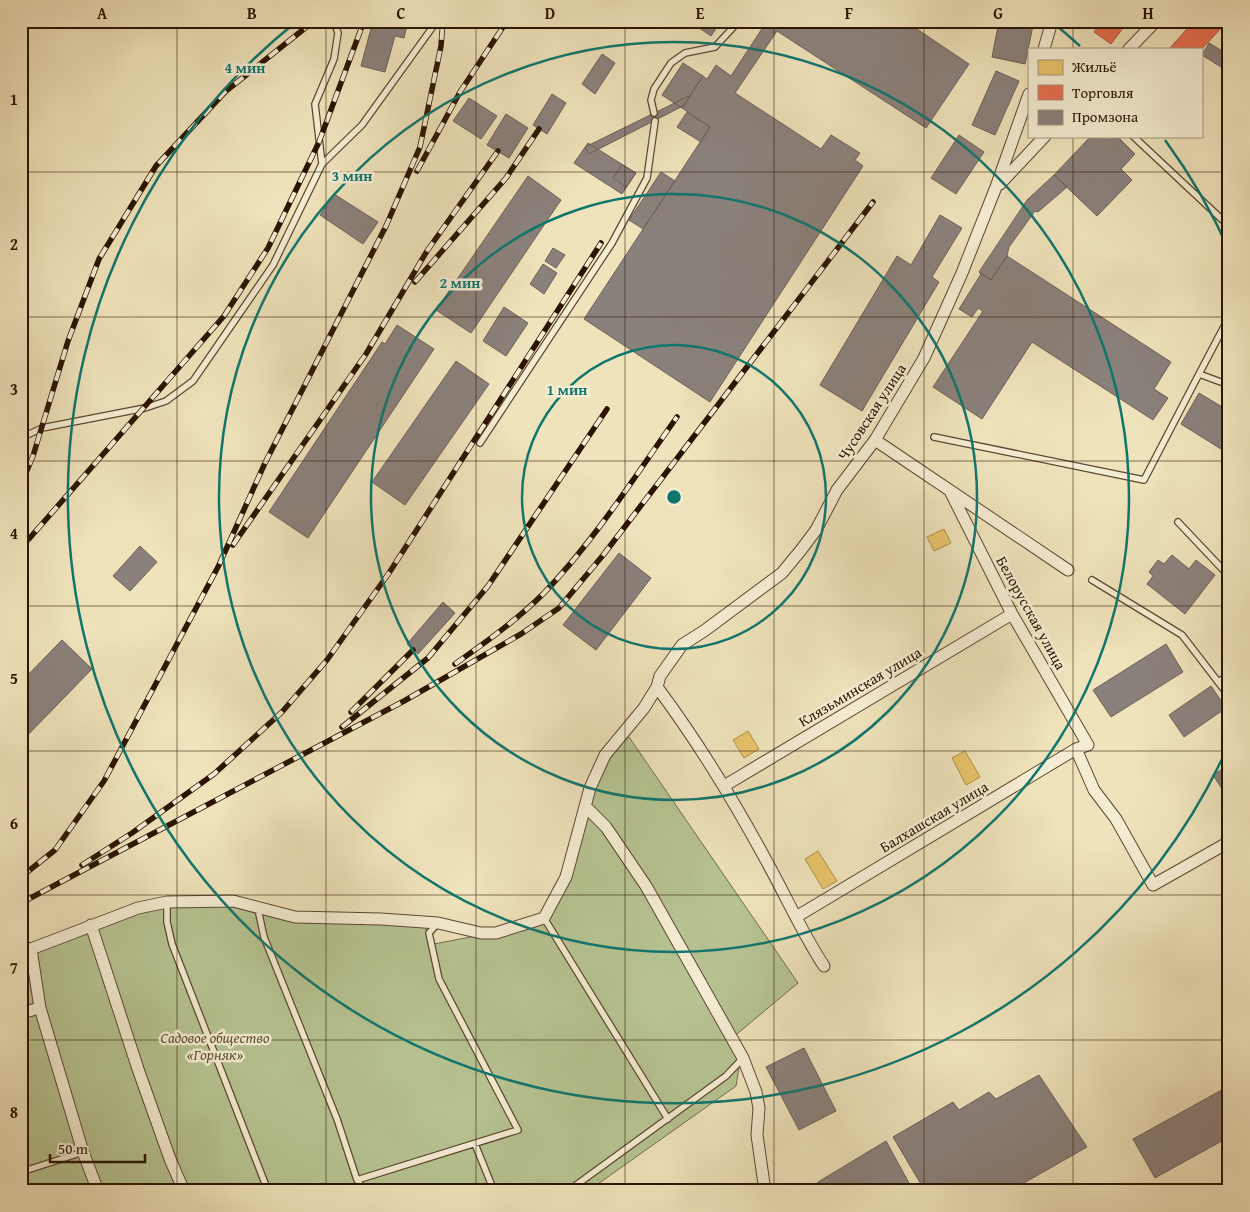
<svg xmlns="http://www.w3.org/2000/svg" width="1250" height="1212" viewBox="0 0 1250 1212" font-family="'Gentium Book Plus',serif">
<style>
.green{fill:#b6c492;stroke:#706c4a}
.homes{fill:#e9c46a;stroke:#b08f4a}
.shops{fill:#e76f51;stroke:#ae5439}
.industry{fill:#8a817c;stroke:#6d6057}
.lines{fill:none;stroke-linecap:round;stroke-linejoin:round}
.service-casing{stroke:#5b4830;stroke-width:8}
.minor-casing{stroke:#5b4830;stroke-width:13}
.service{stroke:#f5edd3;stroke-width:5.5}
.minor{stroke:#f5edd3;stroke-width:11}
.rail-casing{stroke:#2a1401;stroke-width:5.5}
.rail{stroke:#f5edd3;stroke-width:4;stroke-dasharray:11;stroke-linecap:butt}
.grid{fill:none;stroke:#2a1401;stroke-width:1;stroke-opacity:0.55}
.ring{fill:none;stroke:#0f766e;stroke-width:2.5}
.labels{text-anchor:middle;stroke-width:5;stroke-linejoin:round;paint-order:stroke}
.street-label{font-size:15px;fill:#2a1401;stroke:#f5edd3}
.park-label{font-size:15px;font-style:italic;fill:#5b5234;stroke:#f5edd3}
.centre{fill:#0f766e;stroke:#f5edd3;stroke-width:2.5}
.ring-label{font-size:15px;text-anchor:middle;font-weight:bold;fill:#0f766e;stroke:#f5edd3;stroke-width:5;stroke-linejoin:round;paint-order:stroke}
.neatline{fill:none;stroke:#2a1401;stroke-width:2}
.grid-label{font-size:16px;text-anchor:middle;font-weight:bold;fill:#2a1401}
</style>
<rect width="100%" height="100%" fill="#efe3bb"/>
<filter id="stains"><feTurbulence type="fractalNoise" baseFrequency=".004" numOctaves="4"/><feColorMatrix values="0 0 0 0 .2 0 0 0 0 .09 0 0 0 0 .02 0 0 0 .5 -.17"/></filter>
<radialGradient id="worn" r=".72"><stop offset=".6" stop-color="#630" stop-opacity="0"/><stop offset="1" stop-color="#630" stop-opacity=".3"/></radialGradient>
<path class="green" d="M629,737L798,983L731,1039L740,1061L736,1086L588,1191H21V959C67,938 130,910 179,903L425,923L429,945L522,927L544,918L605,765L616,748Z"/>
<path class="homes" d="M944,529L951,543L934,551L927,537Z
M748,731L759,749L744,758L733,740Z
M965,751L980,777L966,785L952,758Z
M818,851L837,881L823,889L805,859Z"/>
<path class="shops" d="M1102,21H1128L1111,44L1094,32Z
M1194,21H1217L1223,26L1201,50L1169,49Z"/>
<path class="industry" d="M373,21H408L404,38L395,36L385,72L361,66Z
M689,21H721L711,36Z
M767,21H905L969,64L926,128L777,31L735,93L821,149L831,135L860,153L855,160L863,166L710,402L584,319L710,127L682,108L703,76L707,79L716,65L731,76Z
M999,21H1034L1025,64L992,57Z
M1209,43L1229,55V72L1202,55Z
M602,54L615,63L595,94L582,84Z
M683,63L703,76L682,108L662,95Z
M996,71L1019,81L995,135L972,125Z
M552,94L566,103L547,134L533,125Z
M691,95L683,106L589,154L585,147Z
M469,98L497,116L481,139L453,121Z
M687,112L710,127L701,142L677,127Z
M506,114L528,128L509,158L487,145Z
M959,135L984,152L956,194L931,178Z
M1091,136H1117L1135,154L1121,169L1132,180L1097,216L1054,175Z
M588,143L636,173L622,194L574,163Z
M622,165L636,173L626,187L613,178Z
M661,172L675,181L643,229L629,220Z
M1054,175L1067,187L1038,212L1035,211L1009,247L1007,256L991,280L979,272L1027,200Z
M528,176L561,200L471,333L436,310Z
M334,194L378,222L363,244L320,215Z
M940,215L962,228L932,277L939,282L862,411L820,385L897,256L911,265Z
M553,248L565,255L556,268L545,261Z
M1007,256L1171,362L1154,389L1168,398L1153,420L1032,342L982,419L933,387L983,311L978,308L972,317L959,309L981,274L979,272L991,280Z
M543,264L557,273L544,294L530,284Z
M504,307L528,323L506,356L483,341Z
M397,325L434,349L308,538L269,512L382,342L385,344Z
M456,361L489,384L405,505L372,482Z
M1199,393L1229,411V454L1181,424Z
M140,546L157,562L130,591L113,576Z
M619,553L651,578L596,650L563,625Z
M1172,555L1189,569L1196,560L1215,575L1185,614L1147,584L1153,576L1149,572L1158,560L1164,564Z
M443,602L455,613L418,654L407,644Z
M62,640L92,669L21,742V682Z
M1166,644L1183,672L1111,717L1093,690Z
M1211,686L1226,708L1184,737L1169,715Z
M1229,765V798H1228L1213,775Z
M804,1048L836,1111L799,1130L766,1067Z
M1039,1075L1087,1147L1010,1191H925L893,1137L953,1102L959,1110L989,1092L996,1099Z
M1229,1086V1137L1155,1178L1133,1139Z
M886,1141L909,1183L897,1191H815L818,1182Z
M1070,1184L1074,1191H1057Z"/>
<g class="lines">
<g class="service-casing">
<path id="service" d="M654,113L651,100L654,89L671,63L685,53L715,47L739,21
M1133,136L1229,226
M322,164L315,104L334,59L338,33L334,21
M1229,317L1199,374L1229,385
M934,437L1144,480L1199,374
M21,438L42,428L145,408L166,401L193,381L273,265L322,164L362,125L437,21
M480,443L612,243L647,178L655,121
M1178,522L1229,576
M1092,580L1182,635L1229,696
M1218,682L1229,675
M167,902V922L172,944L268,1191
M261,909L259,914L264,937L337,1119L357,1180L365,1191
M544,918L668,1119
M21,939L31,949L21,952
M475,1144L494,1191
M21,1172L83,1152
M357,1180L518,1130L439,979L429,933L438,923
M568,1191L726,1076L743,1058"/>
</g>
<g class="minor-casing">
<path id="minor" d="M1044,49L1052,21
M1129,49L1156,21
M1000,184L1045,136
M875,440L1068,570
M657,687C698,742 734,801 767,862C786,896 802,933 824,966
M1076,749L1094,790L1116,819L1153,885L1229,842
M724,786L1012,614
M585,806L606,827L646,886L743,1058L756,1092L759,1108L757,1135L765,1191
M796,917L1076,749L1088,745L1012,614L951,493
M91,925L138,1069L170,1159L184,1191
M21,1013L40,1008
M98,1191L83,1152L40,1008L31,949L138,908L167,902L233,901L295,917L381,919L438,923L481,933H496L544,918L566,877L590,788L605,755L644,708L657,687L660,676L682,645L704,631L782,573L801,550L816,530L837,490L875,440L924,358L962,273L996,187L1029,94"/>
</g>
<use href="#service" class="service"/>
<use href="#minor" class="minor"/>
<g class="rail-casing">
<path id="rail" d="M417,171L460,92L507,21
M415,282L506,178L539,129
M21,485L33,456L68,341L99,259L156,166L226,91L314,21
M233,545L366,354L427,251L498,151
M21,548L224,316L268,248L319,142L364,21
M455,664C486,642 517,620 544,593C595,540 635,476 677,417
M351,712L413,650
M342,727L428,658L488,586L607,409
M82,865L132,833L214,774L282,712L327,660L389,573L601,243
M21,877L55,850L104,781L219,565L265,463L386,226L420,147L441,46L443,21
M21,903L404,701L521,634L559,608L604,554L873,202"/>
</g>
<use href="#rail" class="rail"/>
</g>
<path class="grid" d="M177,21V1191M326,21V1191M476,21V1191M625,21V1191M774,21V1191M924,21V1191M1073,21V49M1073,136V1191M21,172H1229M21,317H1229M21,461H1229M21,606H1229M21,751H1229M21,895H1229M21,1040H1229"/>
<g class="ring">
<circle cx="674" cy="497" r="152"/>
<circle cx="674" cy="497" r="303"/>
<circle cx="674" cy="497" r="455"/>
<path d="M1229 744A607 607 0 1 1 296 22M1052 22A607 607 0 0 1 1080 46M1165 140A607 607 0 0 1 1229 250"/>
</g>
<g class="labels">
<g class="street-label">
<text transform="translate(872 412) rotate(-57)" y="5">Чусовская улица</text>
<text transform="translate(1031 613) rotate(61)" y="5">Белорусская улица</text>
<text transform="translate(860 687) rotate(-31)" y="5">Клязьминская улица</text>
<text transform="translate(934 817) rotate(-31)" y="5">Балхашская улица</text>
</g>
<g class="park-label">
<text x="215" y="1043">Садовое общество<tspan x="215" dy="17">«Горняк»</tspan></text>
</g>
</g>
<circle cx="674" cy="497" r="8" class="centre"/>
<g class="ring-label">
<text x="245" y="73">4 мин</text>
<text x="352" y="181">3 мин</text>
<text x="460" y="288">2 мин</text>
<text x="567" y="395">1 мин</text>
</g>
<rect width="1250" height="1212" fill="none" stroke="#efe3bb" stroke-width="55"/>
<rect x="1028" y="48" width="175" height="90" fill="#f5edd3" stroke="#a4967f"/>
<rect x="1038" y="60" width="25" height="15" fill="#e9c46a" stroke="#a4967f"/>
<text x="1072" y="72" font-size="15" fill="#2a1401">Жильё</text>
<rect x="1038" y="85" width="25" height="15" fill="#e76f51" stroke="#a4967f"/>
<text x="1072" y="98" font-size="15" fill="#2a1401">Торговля</text>
<rect x="1038" y="110" width="25" height="15" fill="#8a817c" stroke="#a4967f"/>
<text x="1072" y="122" font-size="15" fill="#2a1401">Промзона</text>
<path d="M50 1154v8h95v-8" fill="none" stroke="#2a1401" stroke-width="2.5"/>
<text x="58" y="1154" font-size="15" fill="#2a1401" stroke="#f5edd3" stroke-width="4" paint-order="stroke">50 m</text>
<rect x="28" y="28" width="1194" height="1156" class="neatline"/>
<g class="grid-label">
<text x="102" y="19">A</text>
<text x="252" y="19">B</text>
<text x="401" y="19">C</text>
<text x="550" y="19">D</text>
<text x="700" y="19">E</text>
<text x="849" y="19">F</text>
<text x="998" y="19">G</text>
<text x="1148" y="19">H</text>
<text x="14" y="105">1</text>
<text x="14" y="250">2</text>
<text x="14" y="395">3</text>
<text x="14" y="539">4</text>
<text x="14" y="684">5</text>
<text x="14" y="829">6</text>
<text x="14" y="973">7</text>
<text x="14" y="1118">8</text>
</g>
<rect width="100%" height="100%" filter="url(#stains)"/>
<rect width="100%" height="100%" fill="url(#worn)"/>
</svg>
